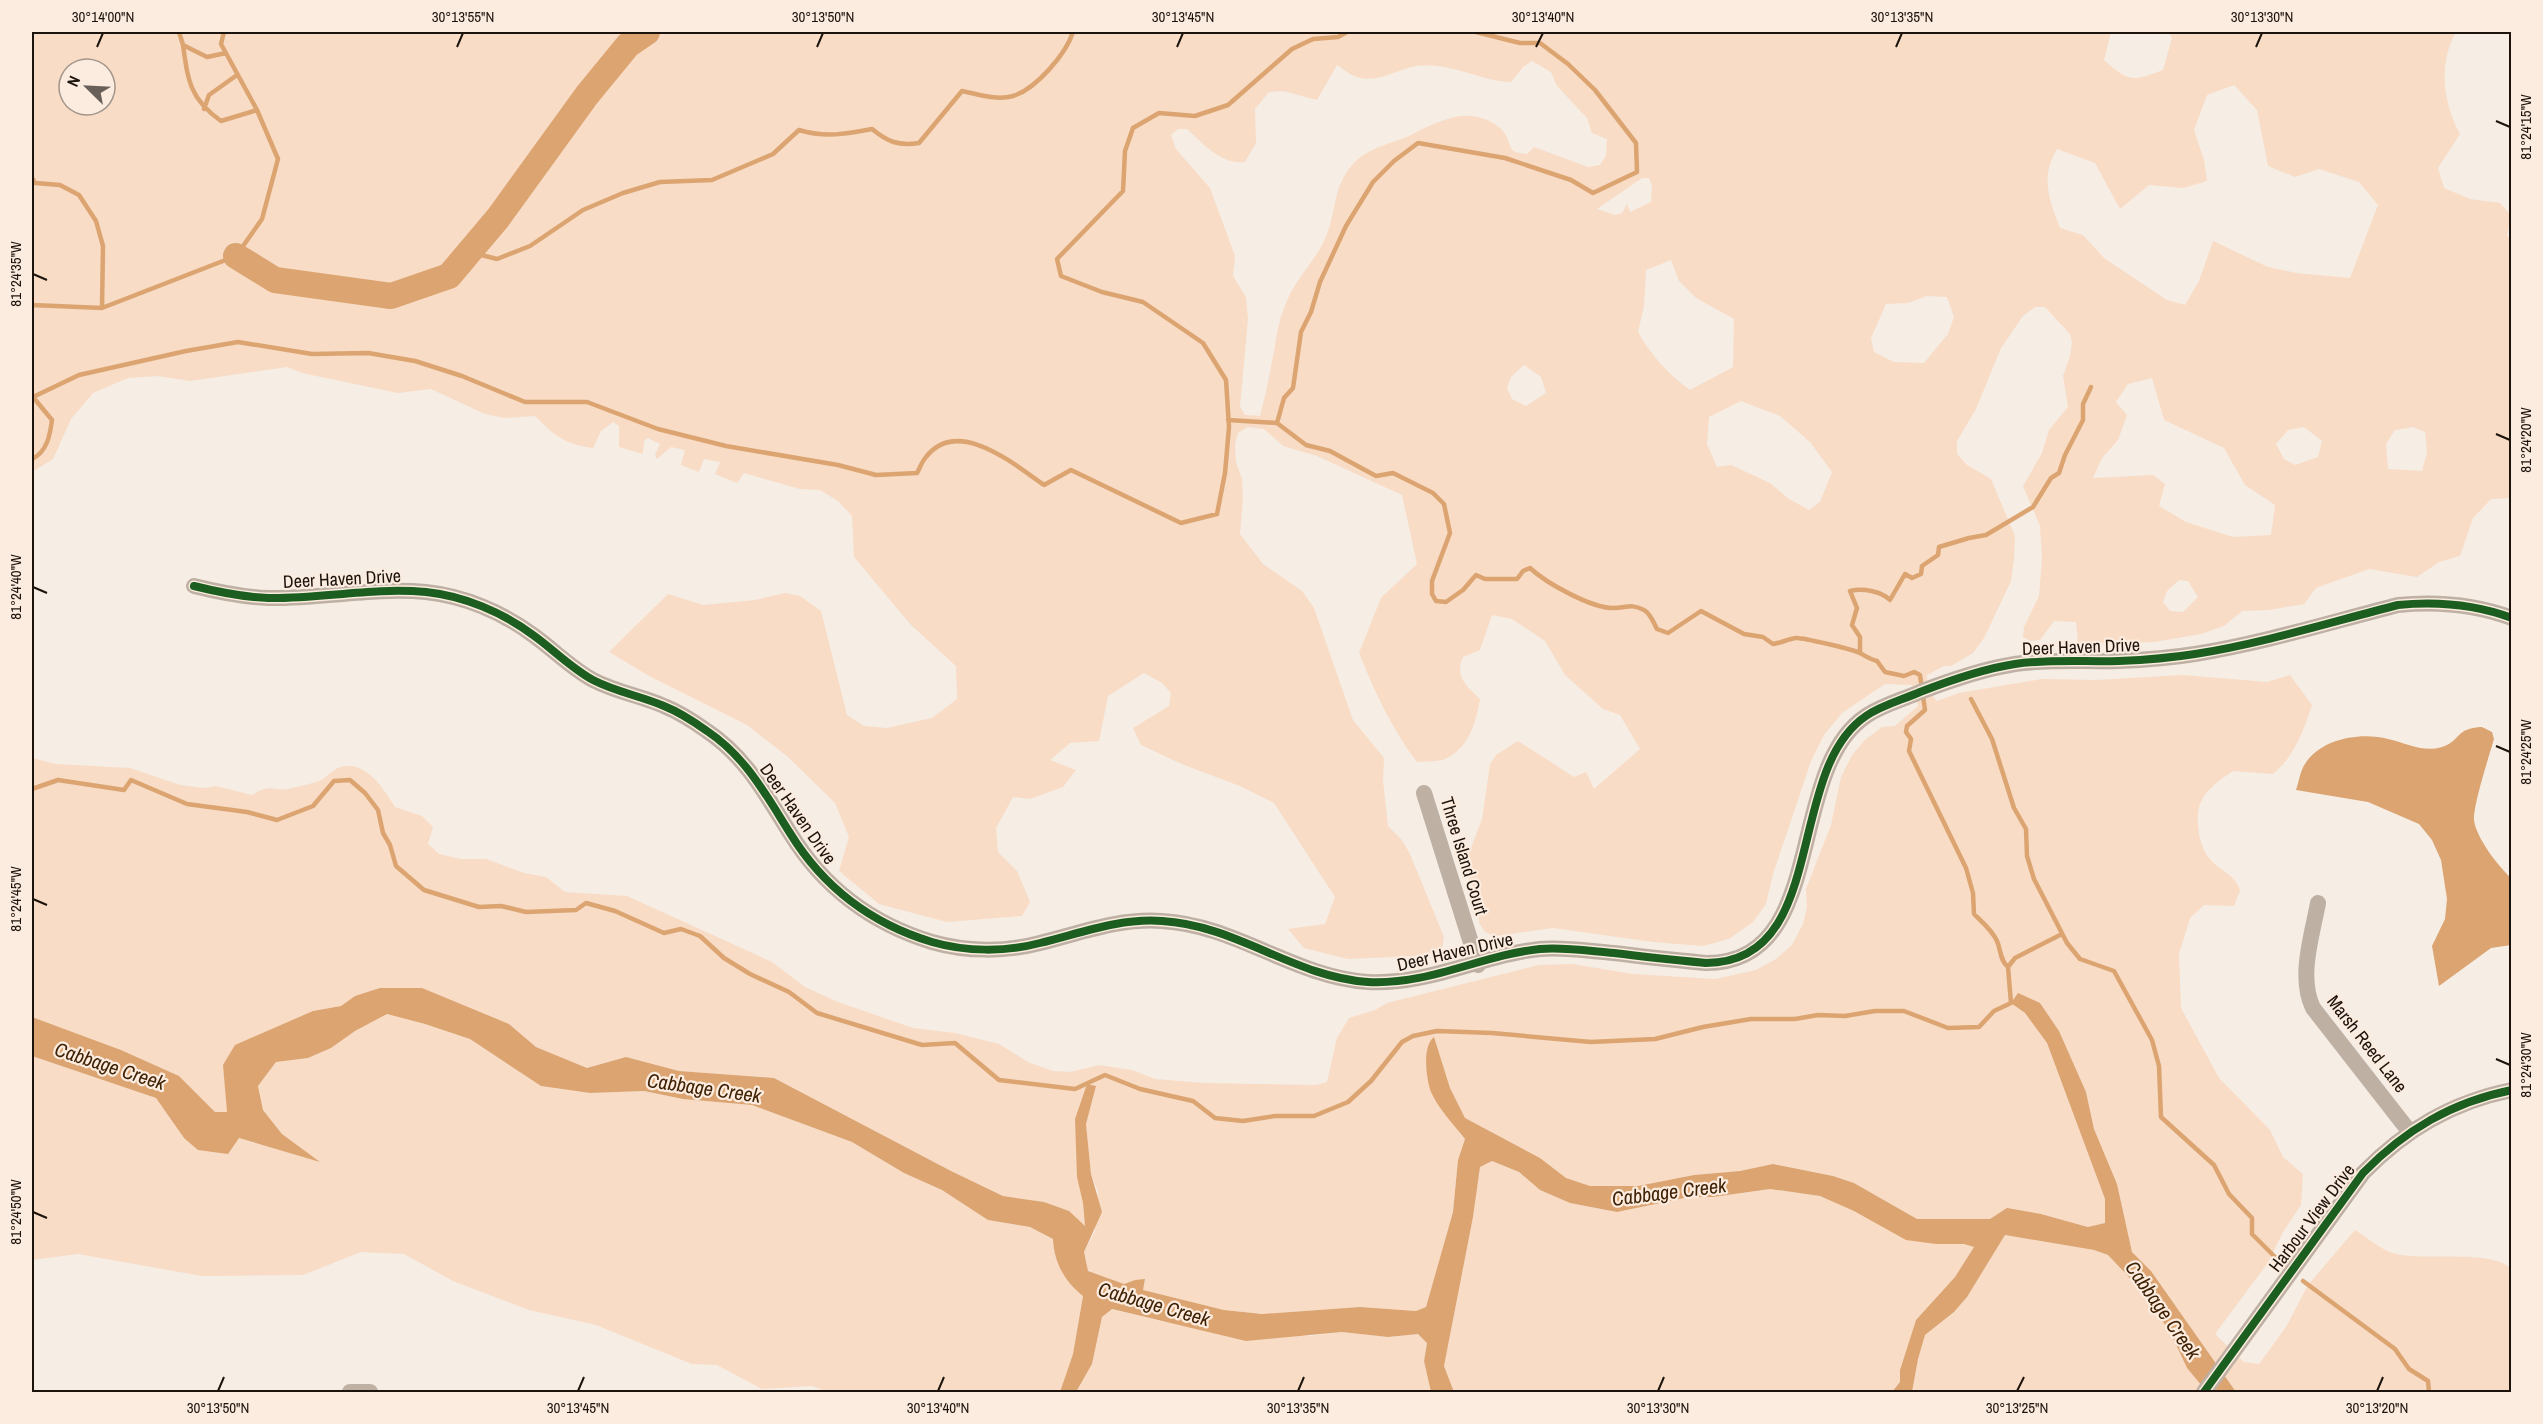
<svg xmlns="http://www.w3.org/2000/svg" width="2543" height="1424" viewBox="0 0 2543 1424" font-family="'Archivo Narrow',sans-serif">
<style>
.green{fill:#f8dcc5;fill-rule:evenodd}
.water{fill:#dba471}
.lines{fill:none;stroke-linecap:round;stroke-linejoin:round}
.stream{stroke:#dba471;stroke-width:4.5}
.river{stroke:#dba471;stroke-width:26}
.minor{stroke:#bfb0a4;stroke-width:16}
.cycleway-casing{stroke:#fcecdf;stroke-width:11}
.cycleway{stroke:#1b5e20;stroke-width:8}
.ticks{fill:none;stroke:#1c130c;stroke-width:2}
.labels{text-anchor:middle;stroke-width:4.5;stroke-linejoin:round;paint-order:stroke}
.street-label{font-size:18px;fill:#1c130c;stroke:#fcecdf}
.water-label{font-size:20px;font-style:italic;fill:#3f2104;stroke:#fcecdf}
.neatline{fill:none;stroke:#1c130c;stroke-width:2}
.ticks-label{font-size:15px;text-anchor:middle;fill:#1c130c}
</style>
<rect width="100%" height="100%" fill="#f6ede5"/>
<path class="green" d="M32,32H2111L2104,60C2129,82 2132,82 2163,70L2172,38L2169,32H2456C2438,64 2443,103 2460,134L2438,168L2444,188L2470,199L2500,203L2511,215L2507,236L2512,239L2511,498L2491,499L2473,518L2460,556L2439,562L2417,577L2369,569L2316,588L2304,604L2269,610L2242,611L2224,626L2201,634L2154,642L2078,644L2076,622L2054,621L2040,640L2031,641L2023,637L2024,627L2039,596L2042,558L2040,526L2023,486L2042,453L2049,430L2068,407L2063,376L2070,356L2072,343L2070,334L2045,307H2035L2023,316L2001,348L1976,409L1957,441V454L1967,465L1991,479L2015,536L2014,559L2011,581L1984,638L1973,653L1951,666H1944L1927,675C1927,685 1930,694 1937,701L1959,693L2042,679L2097,680L2182,675L2267,682L2290,675L2312,705C2304,730 2294,757 2273,774L2233,771C2221,779 2205,790 2200,804C2195,818 2199,847 2209,858C2219,871 2236,874 2240,891L2234,906L2204,905L2190,918L2179,954L2181,1008L2219,1078L2270,1130L2283,1157L2303,1174L2301,1205L2283,1232L2267,1264L2215,1334L2244,1362L2259,1364L2286,1327L2308,1285L2355,1230C2367,1237 2382,1251 2396,1254C2426,1261 2487,1249 2511,1268V1392H2236L2151,1271L2132,1252L2117,1184L2094,1129L2086,1092L2059,1031L2040,1003H2011L2025,1013L2047,1043L2105,1199L2106,1223L2089,1227L2041,1214L1990,1219H1917L1854,1183L1833,1176L1773,1164L1740,1171L1694,1175L1638,1186H1590L1566,1178L1540,1158L1465,1118L1450,1088L1434,1038L1448,1117L1465,1139L1458,1160L1453,1212L1426,1307L1416,1311L1360,1307L1262,1314L1224,1310L1143,1290L1145,1280H1135L1124,1284L1088,1271L1084,1252L1095,1231L1098,1192L1091,1174L1086,1124L1096,1086L1088,1084L1075,1119L1085,1226L1044,1202L1003,1196L951,1171L774,1078L679,1071L626,1057L587,1068L536,1047L509,1024L355,996L341,1006L313,1011L226,1094L227,1112H215L179,1076L121,1050L32,1017V758L56,764L130,768L180,785L204,788L216,786L252,795C273,782 274,793 292,788C300,786 311,784 319,781C326,778 331,771 338,768C365,758 383,788 395,807L422,816L433,827L428,844L439,854L461,859H486L524,873L546,877L565,892L627,896L772,962L805,987L838,1002L913,1028L955,1033L999,1044L1028,1062L1053,1071L1070,1072L1099,1065L1132,1070L1155,1079L1204,1083L1316,1085L1327,1082L1337,1038L1349,1018L1375,1010L1387,1003L1539,965L1572,964L1633,974L1715,979L1756,970L1776,959L1792,945L1803,924L1807,907L1806,889L1831,825L1841,777L1852,755L1865,740L1882,727L1895,726L1918,706L1912,685L1885,684L1842,713L1824,735L1811,761L1773,874L1766,904L1753,922L1729,939L1703,946L1653,942L1553,928L1496,936L1485,932L1479,923V909L1473,896L1474,887L1463,869L1482,819L1490,764L1496,755L1518,741L1574,777L1586,772L1594,789L1640,749L1620,715L1603,709L1565,675L1545,641L1512,619L1492,615L1480,650L1463,657C1454,676 1467,687 1480,699C1476,723 1469,748 1445,759C1438,762 1425,761 1417,762C1391,728 1375,692 1359,653L1381,598L1417,564L1402,495L1317,456L1283,446L1264,429L1248,427L1238,433L1235,445L1236,462L1242,479L1243,498L1240,534L1263,564L1302,591L1314,608L1353,720L1384,758L1383,781L1388,826L1402,840L1410,854L1444,937L1442,951L1418,956L1348,959L1304,948L1288,929L1325,924L1335,897L1274,803L1240,786L1184,765L1141,745L1133,728L1169,706L1171,693L1162,683L1144,673L1108,696L1099,741L1070,743L1050,760L1076,770L1063,787L1030,799L1013,797L996,828L998,852L1017,871L1030,902L1022,916L947,922L879,904L839,871L849,837L835,803L788,757L747,725L651,677L609,652L668,594L703,605L755,600L785,593L800,596L821,611L847,715L864,726L887,728L932,718L957,699L956,666L911,625L854,557L852,516L838,501L820,490L800,489L744,473L737,483L715,474L720,462L704,459L699,472L681,465L685,450L671,447L657,459L655,455L660,444L648,438L644,441L643,454L619,447V426L613,422L601,431L593,448C564,444 555,436 535,416L504,418L485,414L431,389L398,393L302,373L287,367L190,381L158,376L128,378L93,393L71,419L53,459L32,472ZM1532,61L1551,72L1557,86L1587,118L1592,133L1607,139L1606,156L1600,165L1588,167L1534,147L1527,154C1508,152 1513,150 1506,136C1502,125 1483,117 1472,116C1452,114 1428,126 1411,135C1392,144 1369,147 1354,163C1333,185 1337,208 1327,234C1318,259 1297,276 1287,301C1277,322 1276,344 1271,367C1268,384 1264,400 1260,416L1245,415L1240,407L1248,319L1246,297L1233,276L1235,256L1210,188L1176,149L1171,135L1178,129H1187C1203,144 1222,165 1245,162L1256,143L1255,109L1269,92L1283,91L1317,100L1337,65C1343,69 1350,75 1357,77C1376,84 1398,69 1416,66C1449,61 1479,81 1511,82L1523,67ZM69,69H105V105H69ZM2234,85L2257,110L2268,166L2295,177L2319,169L2359,182L2378,205L2350,278L2296,273L2268,267L2213,241L2199,281L2185,305L2167,300L2104,258L2083,235L2060,228C2049,199 2040,177 2057,149L2095,163L2120,209L2149,185L2183,188L2207,181L2204,160L2194,130L2207,95ZM1642,178H1649L1652,185L1651,202L1630,212L1627,204L1622,213L1615,215L1597,209ZM1671,260L1679,281L1696,298L1734,319L1733,367L1690,390C1669,375 1650,354 1638,332L1644,306L1646,270ZM1927,296L1947,297L1954,317L1948,334L1924,363L1894,362L1874,352L1871,338L1886,304L1908,303ZM1524,365L1541,377L1546,393L1526,406L1512,399L1507,388L1511,377ZM2152,378L2164,420L2224,448L2245,485L2275,505L2271,535L2233,537L2186,522L2159,506L2165,484L2153,475L2093,478L2102,458L2118,440L2127,415L2116,402L2128,384ZM1741,401L1780,416L1810,442L1832,472L1820,502L1809,510L1789,499L1770,483L1731,465L1717,467L1707,444L1709,417ZM2304,427L2322,441L2318,457L2295,465L2284,459L2276,444L2288,430ZM2413,427L2425,432L2427,452L2422,471L2388,469L2386,444L2395,430ZM2179,580L2188,581L2198,597L2183,612L2170,611L2163,602L2167,591Z
M387,1014L425,1024L470,1039L541,1086L590,1093L644,1091L683,1099L752,1105L852,1142L904,1173L942,1190L988,1220L1030,1227L1053,1239C1054,1261 1065,1282 1083,1295L1073,1354L1060,1392H828L812,1386L762,1389L717,1365L692,1364L596,1325L529,1310L453,1281L404,1254L361,1252L303,1275L202,1276L78,1254L32,1260V1056L156,1098L184,1138H238L318,1161L282,1134L263,1110L258,1086L276,1062L308,1058L331,1048L355,1031Z
M1492,1161L1519,1172L1540,1190L1570,1203L1617,1212L1689,1197H1713L1770,1189L1820,1196L1936,1244H1964L1974,1247L1955,1277L1916,1320L1900,1370V1382L1892,1392H1454L1444,1366L1473,1217L1480,1167Z
M2005,1235L2094,1250L2108,1255L2144,1293L2171,1334L2187,1368L2207,1392H1912L1918,1359L1925,1335L1954,1312L1967,1297Z
M1111,1309L1160,1321L1310,1336L1342,1332L1388,1337L1418,1334L1427,1343L1424,1361L1431,1392H1076L1092,1364L1102,1317Z"/>
<path class="water" d="M2482,727L2492,732L2494,739C2489,756 2473,806 2474,820C2476,838 2499,867 2511,878V945L2491,948L2439,986L2432,946L2445,919L2447,899L2441,860L2432,840L2419,824L2368,802L2296,790C2299,782 2300,771 2305,764C2321,738 2362,732 2388,739C2406,743 2423,753 2442,747C2461,741 2455,728 2482,727Z
M380,988H422L509,1024L536,1047L587,1068L626,1057L679,1071L774,1078L951,1171L1003,1196L1044,1202L1069,1211L1085,1226L1083,1203L1077,1177L1075,1119L1087,1084L1096,1086L1086,1124L1091,1174L1102,1212L1084,1252L1088,1271L1124,1284L1135,1280L1145,1279L1143,1290L1224,1310L1262,1314L1360,1307L1416,1311L1426,1307L1453,1212L1458,1160L1465,1139C1454,1125 1438,1108 1431,1092C1426,1078 1422,1046 1434,1037L1450,1088L1465,1118L1540,1158L1566,1178L1590,1186H1638L1694,1175L1740,1171L1773,1164L1833,1176L1854,1183L1917,1219H1990L2007,1208L2041,1214L2088,1227L2105,1223V1199L2047,1043L2025,1013L2011,1003L2018,993L2040,1003L2059,1031L2086,1092L2094,1129L2117,1184L2132,1252L2151,1271L2236,1392H2207L2187,1368L2171,1334L2144,1293L2108,1255L2094,1250L2005,1235L1967,1297L1954,1312L1925,1335L1918,1359L1912,1392H1892L1900,1382V1370L1916,1320L1955,1277L1974,1247L1964,1244H1936L1906,1240L1854,1211L1820,1196L1770,1189L1713,1197H1689L1617,1212L1570,1203L1540,1190L1519,1172L1492,1161L1480,1167L1473,1217L1444,1366L1454,1392H1431L1424,1361L1427,1343L1418,1334L1388,1337L1342,1332L1246,1341L1112,1309L1102,1317L1092,1364L1076,1392H1060L1073,1354L1083,1296C1064,1281 1054,1262 1053,1239L1030,1227L988,1220L942,1190L904,1173L852,1142L752,1105L683,1099L644,1091L590,1093L541,1086L470,1039L425,1024L387,1014L355,1031L331,1048L308,1058L276,1062L258,1086L263,1110L282,1134L320,1162L239,1138L228,1154L198,1150L184,1138L156,1098L32,1056V1017L121,1050L179,1076L215,1112H227L223,1065L235,1045L313,1011L341,1006L355,996Z"/>
<g class="lines">
<path class="stream" d="M179,32L183,45L207,57L226,53
M183,45C188,81 190,99 221,121L257,110
M204,109L209,95L237,75
M32,178L35,183L60,185L79,195L96,221L103,246L102,308
M470,252L497,259L530,246L583,210L623,193L660,182L712,180L773,154L799,130C825,138 846,134 872,129C888,142 898,146 919,143L962,91C978,94 996,101 1013,96C1036,89 1066,54 1073,32
M32,305L102,308L236,256L262,219L278,159L257,110L221,44L224,32
M1228,420L1277,423
M32,459C47,452 50,435 52,420L33,397L79,375L186,351L238,342L312,354L368,353L415,361L462,376L525,402H587L658,429L726,446L838,465L876,475L917,473C920,468 922,461 926,457C958,416 1015,465 1044,485L1071,470L1181,523L1217,514L1225,473L1229,427L1226,380L1203,343L1143,302L1102,292L1061,276L1057,259L1123,191L1125,151L1133,128L1159,113L1195,116L1228,105L1292,49L1313,39L1338,37L1347,32
M1860,653V637L1852,625L1857,608L1850,591C1863,588 1881,591 1890,600L1905,574L1912,578L1921,574L1922,566L1938,555L1939,547L1969,538L1986,535L2033,507L2051,478L2059,473L2065,455L2083,420V404L2091,387
M1971,699L1992,739L2014,808L2026,829L2027,856L2034,879L2067,943L2080,959L2114,971L2152,1040L2159,1066L2161,1117L2214,1165L2229,1194L2252,1218V1234L2279,1261
M32,789L58,780L124,790L131,780L187,804L247,812L277,820L313,806L334,781L350,780L365,793L378,810L383,833L390,845L396,866L424,890L479,907L501,906L526,912L576,910L586,903L615,911L664,933L681,929L700,936L724,958L750,974L789,992L817,1013L922,1045L955,1043L999,1080L1075,1089L1105,1075L1140,1089L1193,1101L1215,1118L1243,1121L1275,1116H1314L1348,1102L1371,1081L1402,1042L1413,1036L1437,1031L1492,1033L1591,1042L1655,1039L1703,1027L1751,1019H1795L1818,1015L1845,1016L1875,1011H1904L1948,1028L1979,1027L1994,1011L2011,1003L2008,967C2000,961 2001,950 1997,941C1992,930 1982,922 1974,914L1973,893L1966,868L1909,751L1911,739L1906,732L1907,726L1925,710L1920,675L1914,672L1904,676L1885,672L1877,661C1870,659 1867,657 1860,653C1855,650 1801,637 1796,638C1788,639 1781,643 1773,644L1763,637L1744,634L1701,611L1668,633L1657,629C1654,623 1650,613 1644,610C1630,603 1627,608 1613,608C1591,608 1546,583 1530,568L1523,571L1517,579H1485L1476,575L1463,590L1446,602L1436,601L1432,594V581L1450,533L1444,504L1433,493L1393,473L1376,476L1330,451L1306,445L1277,423L1284,398L1293,388L1301,332L1311,312L1320,282L1346,226L1373,182L1394,161L1418,143L1505,158L1571,180L1593,193L1637,172L1636,143L1595,90L1568,64L1540,43H1520L1476,32
M2008,967L2015,958L2062,934
M2303,1281L2395,1349L2409,1369L2428,1381L2429,1392"/>
<path class="river" d="M236,256L275,280L391,296L449,276L498,218L587,95L628,45L647,32"/>
<path class="minor" d="M194,586C218,592 243,597 268,598C320,599 373,587 426,592C464,596 502,612 533,635C554,650 571,668 593,680C616,692 641,696 664,706C679,712 693,721 707,731C746,757 766,795 790,833C823,887 872,924 932,942C966,952 1006,952 1040,943C1081,933 1119,918 1162,921C1236,925 1294,977 1368,982C1431,985 1481,955 1540,949C1565,947 1589,951 1614,953C1645,957 1675,960 1706,963C1830,963 1784,771 1866,716C1882,705 1902,700 1920,692C1951,680 1982,669 2015,664C2049,659 2084,662 2119,661C2144,660 2170,658 2195,654C2264,643 2331,622 2398,605C2438,601 2474,604 2512,618
M1424,793L1478,965
M2318,903C2312,936 2298,977 2313,1008L2409,1131
M350,1392H370
M2204,1392L2363,1173C2405,1130 2452,1102 2512,1090"/>
<g class="cycleway-casing">
<path id="cycleway" d="M194,586C218,592 243,597 268,598C320,599 373,587 426,592C464,596 502,612 533,635C554,650 571,668 593,680C616,692 641,696 664,706C679,712 693,721 707,731C746,757 766,795 790,833C823,887 872,924 932,942C966,952 1006,952 1040,943C1081,933 1119,918 1162,921C1236,925 1294,977 1368,982C1431,985 1481,955 1540,949C1565,947 1589,951 1614,953C1645,957 1675,960 1706,963C1830,963 1784,771 1866,716C1882,705 1902,700 1920,692C1951,680 1982,669 2015,664C2049,659 2084,662 2119,661C2144,660 2170,658 2195,654C2264,643 2331,622 2398,605C2438,601 2474,604 2512,618
M2204,1392L2363,1173C2405,1130 2452,1102 2512,1090"/>
</g>
<use href="#cycleway" class="cycleway"/>
</g>
<path class="ticks" d="M97,47L103,33M457,47L463,33M817,47L823,33M1177,47L1183,33M1536,47L1543,33M1896,47L1902,33M2256,47L2262,33M2496,121L2510,127M33,274L47,280M2496,434L2510,440M33,587L47,593M2496,746L2510,752M33,899L47,905M2496,1059L2510,1065M33,1212L47,1218M218,1391L224,1377M578,1391L584,1377M938,1391L944,1377M1298,1391L1304,1377M1658,1391L1664,1377M2017,1391L2024,1377M2377,1391L2383,1377"/>
<g class="labels">
<g class="street-label">
<text transform="translate(342 579) rotate(-3)" y="6">Deer Haven Drive</text>
<text transform="translate(2081 647) rotate(-2)" y="6">Deer Haven Drive</text>
<text transform="translate(798 814) rotate(55)" y="6">Deer Haven Drive</text>
<text transform="translate(1464 856) rotate(73)" y="6">Three Island Court</text>
<text transform="translate(1455 952) rotate(-13)" y="6">Deer Haven Drive</text>
<text transform="translate(2367 1044) rotate(52)" y="6">Marsh Reed Lane</text>
<text transform="translate(2312 1218) rotate(-53)" y="6">Harbour View Drive</text>
</g>
<g class="water-label">
<text transform="translate(110 1066) rotate(18)" y="7">Cabbage Creek</text>
<text transform="translate(704 1088) rotate(8)" y="7">Cabbage Creek</text>
<text transform="translate(1669 1192) rotate(-7)" y="7">Cabbage Creek</text>
<text transform="translate(1154 1304) rotate(16)" y="7">Cabbage Creek</text>
<text transform="translate(2163 1310) rotate(55)" y="7">Cabbage Creek</text>
</g>
</g>
<rect width="2543" height="1424" fill="none" stroke="#fcecdf" stroke-width="66"/>
<g transform="translate(87 87) rotate(294)"><circle r="28" fill="#fcecdf" stroke="#a2958b" stroke-width="1.5"/>
<path d="M0-4.5L10 22L0 15L-10 22Z" fill="#685f58"/>
<text y="-9" font-size="16" font-weight="bold" text-anchor="middle" fill="#1c130c">N</text>
</g>
<rect x="33" y="33" width="2477" height="1358" class="neatline"/>
<g class="ticks-label">
<text x="103" y="22">30°14'00"N</text>
<text x="463" y="22">30°13'55"N</text>
<text x="823" y="22">30°13'50"N</text>
<text x="1183" y="22">30°13'45"N</text>
<text x="1543" y="22">30°13'40"N</text>
<text x="1902" y="22">30°13'35"N</text>
<text x="2262" y="22">30°13'30"N</text>
<text transform="translate(2526 127) rotate(-90)" y="5">81°24'15"W</text>
<text transform="translate(16 274) rotate(-90)" y="5">81°24'35"W</text>
<text transform="translate(2526 440) rotate(-90)" y="5">81°24'20"W</text>
<text transform="translate(16 587) rotate(-90)" y="5">81°24'40"W</text>
<text transform="translate(2526 752) rotate(-90)" y="5">81°24'25"W</text>
<text transform="translate(16 899) rotate(-90)" y="5">81°24'45"W</text>
<text transform="translate(2526 1065) rotate(-90)" y="5">81°24'30"W</text>
<text transform="translate(16 1212) rotate(-90)" y="5">81°24'50"W</text>
<text x="218" y="1413">30°13'50"N</text>
<text x="578" y="1413">30°13'45"N</text>
<text x="938" y="1413">30°13'40"N</text>
<text x="1298" y="1413">30°13'35"N</text>
<text x="1658" y="1413">30°13'30"N</text>
<text x="2017" y="1413">30°13'25"N</text>
<text x="2377" y="1413">30°13'20"N</text>
</g>
</svg>
